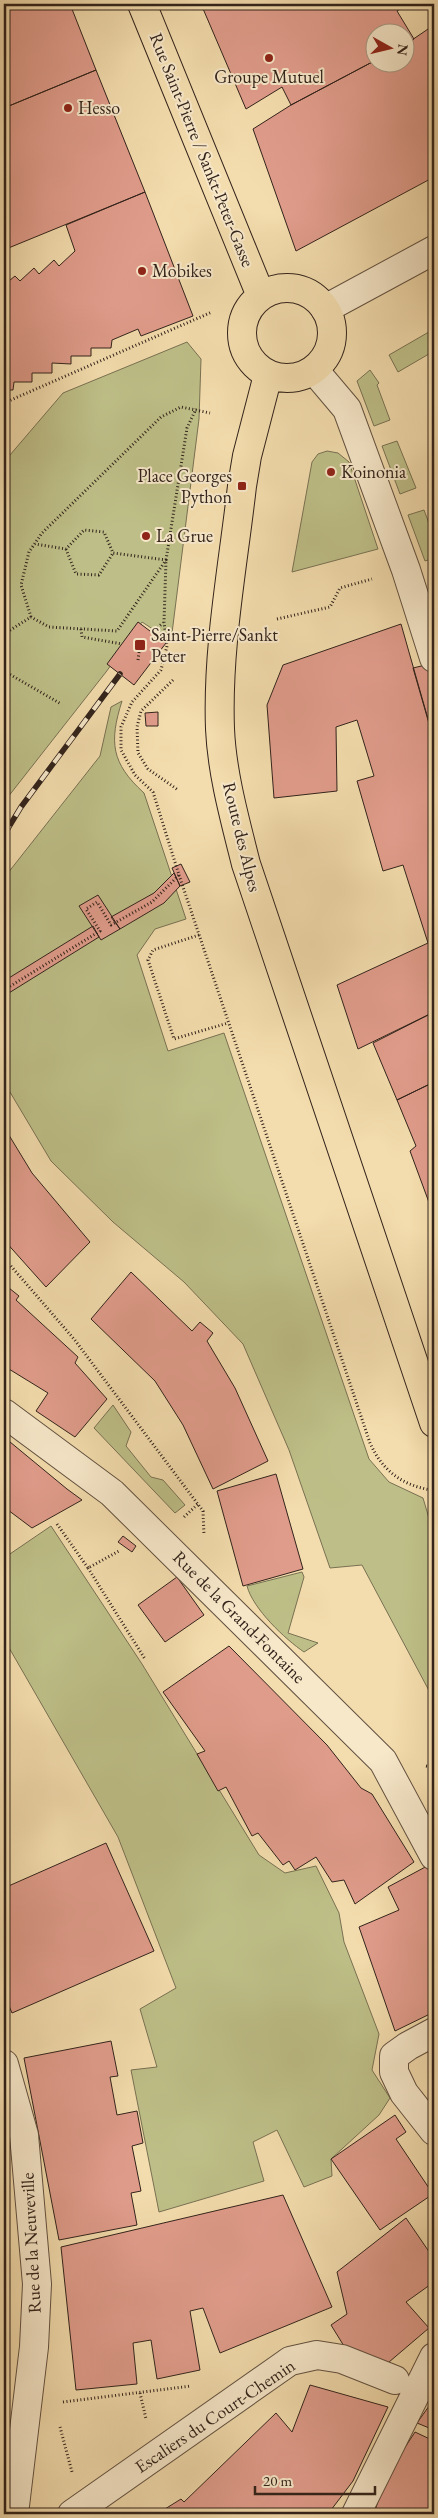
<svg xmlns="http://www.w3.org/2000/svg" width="438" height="2518" viewBox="0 0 438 2518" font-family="'EB Garamond',serif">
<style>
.green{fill:#bebf88;stroke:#787152}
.building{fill:#e09c8b;stroke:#32231b}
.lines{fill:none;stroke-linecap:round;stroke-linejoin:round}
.minor-casing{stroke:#625140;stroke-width:30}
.major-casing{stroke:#32231b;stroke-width:30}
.path{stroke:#32231b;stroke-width:3;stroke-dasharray:1 2.5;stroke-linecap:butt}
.minor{stroke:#f7e8ca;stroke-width:28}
.major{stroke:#f3dcad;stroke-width:28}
.rail-casing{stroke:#32231b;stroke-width:5.5}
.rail{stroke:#f7e8ca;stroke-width:4;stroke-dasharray:11;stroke-linecap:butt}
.poi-dot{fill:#8f2418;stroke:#f7e8ca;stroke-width:2}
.labels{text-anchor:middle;stroke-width:4;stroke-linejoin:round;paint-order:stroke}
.poi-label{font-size:18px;fill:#32231b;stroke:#f7e8ca;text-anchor:start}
.street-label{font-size:18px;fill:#32231b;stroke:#f7e8ca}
</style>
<rect width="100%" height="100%" fill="#f3dcad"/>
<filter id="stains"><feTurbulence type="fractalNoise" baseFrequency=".004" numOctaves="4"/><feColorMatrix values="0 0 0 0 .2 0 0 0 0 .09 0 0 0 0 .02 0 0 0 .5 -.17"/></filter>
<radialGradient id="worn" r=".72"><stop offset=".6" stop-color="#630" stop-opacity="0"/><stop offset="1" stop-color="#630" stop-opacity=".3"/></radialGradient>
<path class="green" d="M434,329V351L398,372L389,355Z
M187,342L201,359L199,419L171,641L142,622L106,672L4,802V462L63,393Z
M370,370L379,383L377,385L390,420L374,426L357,381Z
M397,441L416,488L400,494L382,446Z
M327,451L338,453L349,462L378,549L292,572L312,462L318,454Z
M424,510L434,537V558L425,561L408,515Z
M122,701C109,742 111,763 144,793L186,919L155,929L137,955L168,1051L224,1033L369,1459L389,1482L423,1498L434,1535V1700L362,1565L330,1568L289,1450L243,1344L184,1282L113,1222L51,1161L4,1082V878L100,756L111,707Z
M113,1405L131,1432L126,1446L151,1477L163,1480L185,1505L175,1513L94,1428Z
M51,1526L142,1664L259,1855L285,1873L316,1866L339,1913L344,1942L379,2034L372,2070L390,2098L379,2115L331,2159L332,2176L304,2187L277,2130L253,2142L264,2181L159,2212L131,2070L157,2067L140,2009L176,1988L118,1837L4,1639V1558Z
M302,1572L304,1577L288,1633L318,1643L304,1652C285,1639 253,1609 247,1586Z"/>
<path class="building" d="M4,4H70L96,70L4,108Z
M201,4H408L397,11L414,39L406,44V32H376V60L291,105L282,87L246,109Z
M434,25V177L296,251L253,129L291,105L376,60V62H406V44Z
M96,70L145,192L6,249L4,242V108Z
M145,192L193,316L141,336L138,329L112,340L111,348H91V356H71V364L52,363V373H32V382H14L13,390H4V285L15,276L20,281L34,268L39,274L54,260L59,266L75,251L66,225Z
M138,622L166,643L134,685L107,664Z
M401,624L434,740V1012L358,1049L337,985L428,943L403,865L383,871L357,781L374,776L357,720L336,727L337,791L274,798L267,705L283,665Z
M434,663V726L430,727L413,668Z
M158,712V726H146L145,713Z
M181,864L190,882L180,886L172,868Z
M174,873L180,886L164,903L120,929L111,917L154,893Z
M98,895L120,929L101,940L79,906Z
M93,926L99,937L4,996V981Z
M434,1012V1082L397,1100L373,1043Z
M434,1082V1216L410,1151L416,1146L397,1100Z
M4,1127L32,1173L90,1242L46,1287L4,1240Z
M131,1272L192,1331L200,1322L213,1333L207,1341L235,1388L268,1461L213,1489L183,1425L155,1381L91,1319Z
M4,1284L19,1296L16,1300L78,1357L75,1363L107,1399L75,1437L36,1411L48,1393L4,1366Z
M4,1437L67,1489L82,1500L32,1528L4,1507Z
M276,1474L303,1569L243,1586L217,1491Z
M123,1536L136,1546L132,1552L118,1542Z
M177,1577L204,1615L165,1642L138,1605Z
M229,1646L327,1745L361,1788L372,1794L414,1862L355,1904L344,1880L332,1882L316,1857L295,1870L289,1861L283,1865L258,1833L252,1836L226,1787L218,1791L197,1754L205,1751L163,1692Z
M106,1843L154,1951L12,2013L4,1994V1888Z
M429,1865L434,1876V2012L395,2031L359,1927L399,1910L388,1887Z
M111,2041L118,2076L110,2077L117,2115L137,2111L143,2143L132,2146L141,2191L131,2193L137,2225L59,2240L24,2058Z
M395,2115L406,2132L396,2139L433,2194L380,2230L331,2159Z
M4,2174L6,2191L8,2308L4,2358Z
M283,2195L332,2307L220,2353L203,2308L190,2311L200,2370L157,2379L151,2340L133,2343L137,2384L76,2390L61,2247Z
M406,2218L434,2259V2282L406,2302L429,2328L382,2368L347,2351L331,2325L347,2314L337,2272Z
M310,2385L388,2407L353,2481L328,2514H157L181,2499L184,2502L276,2413L292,2432Z
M434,2399V2430L417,2423Z
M415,2432L434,2441V2497L430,2514H374L385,2478Z"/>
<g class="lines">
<g class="minor-casing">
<path id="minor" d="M325,309L434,250
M314,370L347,409L406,570L434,658
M4,1413L112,1493L383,1761L434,1856
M434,2032L408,2046L394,2056V2072L404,2093L434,2131
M4,2064L24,2135L37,2284L34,2347L14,2514
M72,2514L290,2361L317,2355L342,2359L395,2380
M356,2514L434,2357"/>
</g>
<g class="major-casing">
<path id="major" d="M142,4L261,296
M242 333a45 45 0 1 1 90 0a45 45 0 1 1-90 0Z
M268,375L247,456L242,486C233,566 217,648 220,729C222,774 235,820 246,864L434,1423"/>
</g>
<path class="path" d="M4,403L212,312
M66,549L76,574L99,575L113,553
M31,617L21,585L29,552L42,533L161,417L181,407L210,413
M277,619L330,607L340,588L372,579
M81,629L82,637L122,644
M152,632L163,623
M4,634L31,617L49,627L117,631L166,560L113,553L104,532L84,530L66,549L35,544
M138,660L140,645
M4,671L61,704
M173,680L141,711L137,727L138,753L148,769L178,790
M179,875L370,1443C382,1470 401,1485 431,1490
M199,935L153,950L148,960L174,1039L228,1023
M4,990L100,931L86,909L97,902L111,925L152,902L179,875L153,792L135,775L121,750V727L132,702L161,670L167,646L164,622L166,560L187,428L196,409
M4,1258L74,1339L203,1511L204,1535
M184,1517L198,1504
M57,1524L88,1568L119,1551
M88,1568L145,1659
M426,1766L431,1767L434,1773
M140,2393L146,2419
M63,2402L191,2386
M60,2427L72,2472"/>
<use href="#minor" class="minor"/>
<use href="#major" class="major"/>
<g class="rail-casing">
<path id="rail" d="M4,835L21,807L120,674"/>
</g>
<use href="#rail" class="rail"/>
</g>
<g class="poi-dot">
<circle cx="269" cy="58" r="5"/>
<circle cx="68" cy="108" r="5"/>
<circle cx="142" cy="271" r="5"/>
<circle cx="331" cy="472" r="5"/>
<rect x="237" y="481" width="10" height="10" rx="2.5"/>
<circle cx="146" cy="536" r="5"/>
<rect x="134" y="639" width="12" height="12" rx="2.5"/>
</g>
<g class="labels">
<g class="poi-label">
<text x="269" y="83" text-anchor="middle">Groupe Mutuel</text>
<text x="78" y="114">Hesso</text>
<text x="152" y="277">Mobikes</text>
<text x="341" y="478">Koinonia</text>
<text x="232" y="482" text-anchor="end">Place Georges<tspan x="232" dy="21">Python</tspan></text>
<text x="156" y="542">La Grue</text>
<text x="151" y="641">Saint-Pierre/Sankt<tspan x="151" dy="21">Peter</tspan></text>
</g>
<g class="street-label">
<text transform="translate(202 150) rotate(68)" y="6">Rue Saint-Pierre / Sankt-Peter-Gasse</text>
<text transform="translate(242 837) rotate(76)" y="6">Route des Alpes</text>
<text transform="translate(239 1617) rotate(45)" y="6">Rue de la Grand-Fontaine</text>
<text transform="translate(31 2243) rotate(-93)" y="6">Rue de la Neuveville</text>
<text transform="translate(215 2416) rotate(-34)" y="6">Escaliers du Court-Chemin</text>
</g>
</g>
<rect width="438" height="2518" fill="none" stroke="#f3dcad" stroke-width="20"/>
<rect x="5" y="5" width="428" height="2508" fill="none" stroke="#32231b" stroke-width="2.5"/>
<rect x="10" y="10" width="418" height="2498" fill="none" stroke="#32231b"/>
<g transform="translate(390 48) rotate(98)"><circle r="24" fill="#f7e8ca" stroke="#a89984"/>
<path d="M0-4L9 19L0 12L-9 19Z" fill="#8f2418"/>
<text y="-8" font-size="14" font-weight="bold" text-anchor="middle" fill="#32231b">N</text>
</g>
<path d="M255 2486v8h120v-8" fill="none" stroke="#32231b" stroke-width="2.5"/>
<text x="263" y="2486" font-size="15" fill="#32231b" stroke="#f7e8ca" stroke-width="4" paint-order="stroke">20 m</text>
<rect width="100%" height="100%" filter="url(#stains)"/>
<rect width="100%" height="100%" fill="url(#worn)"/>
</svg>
